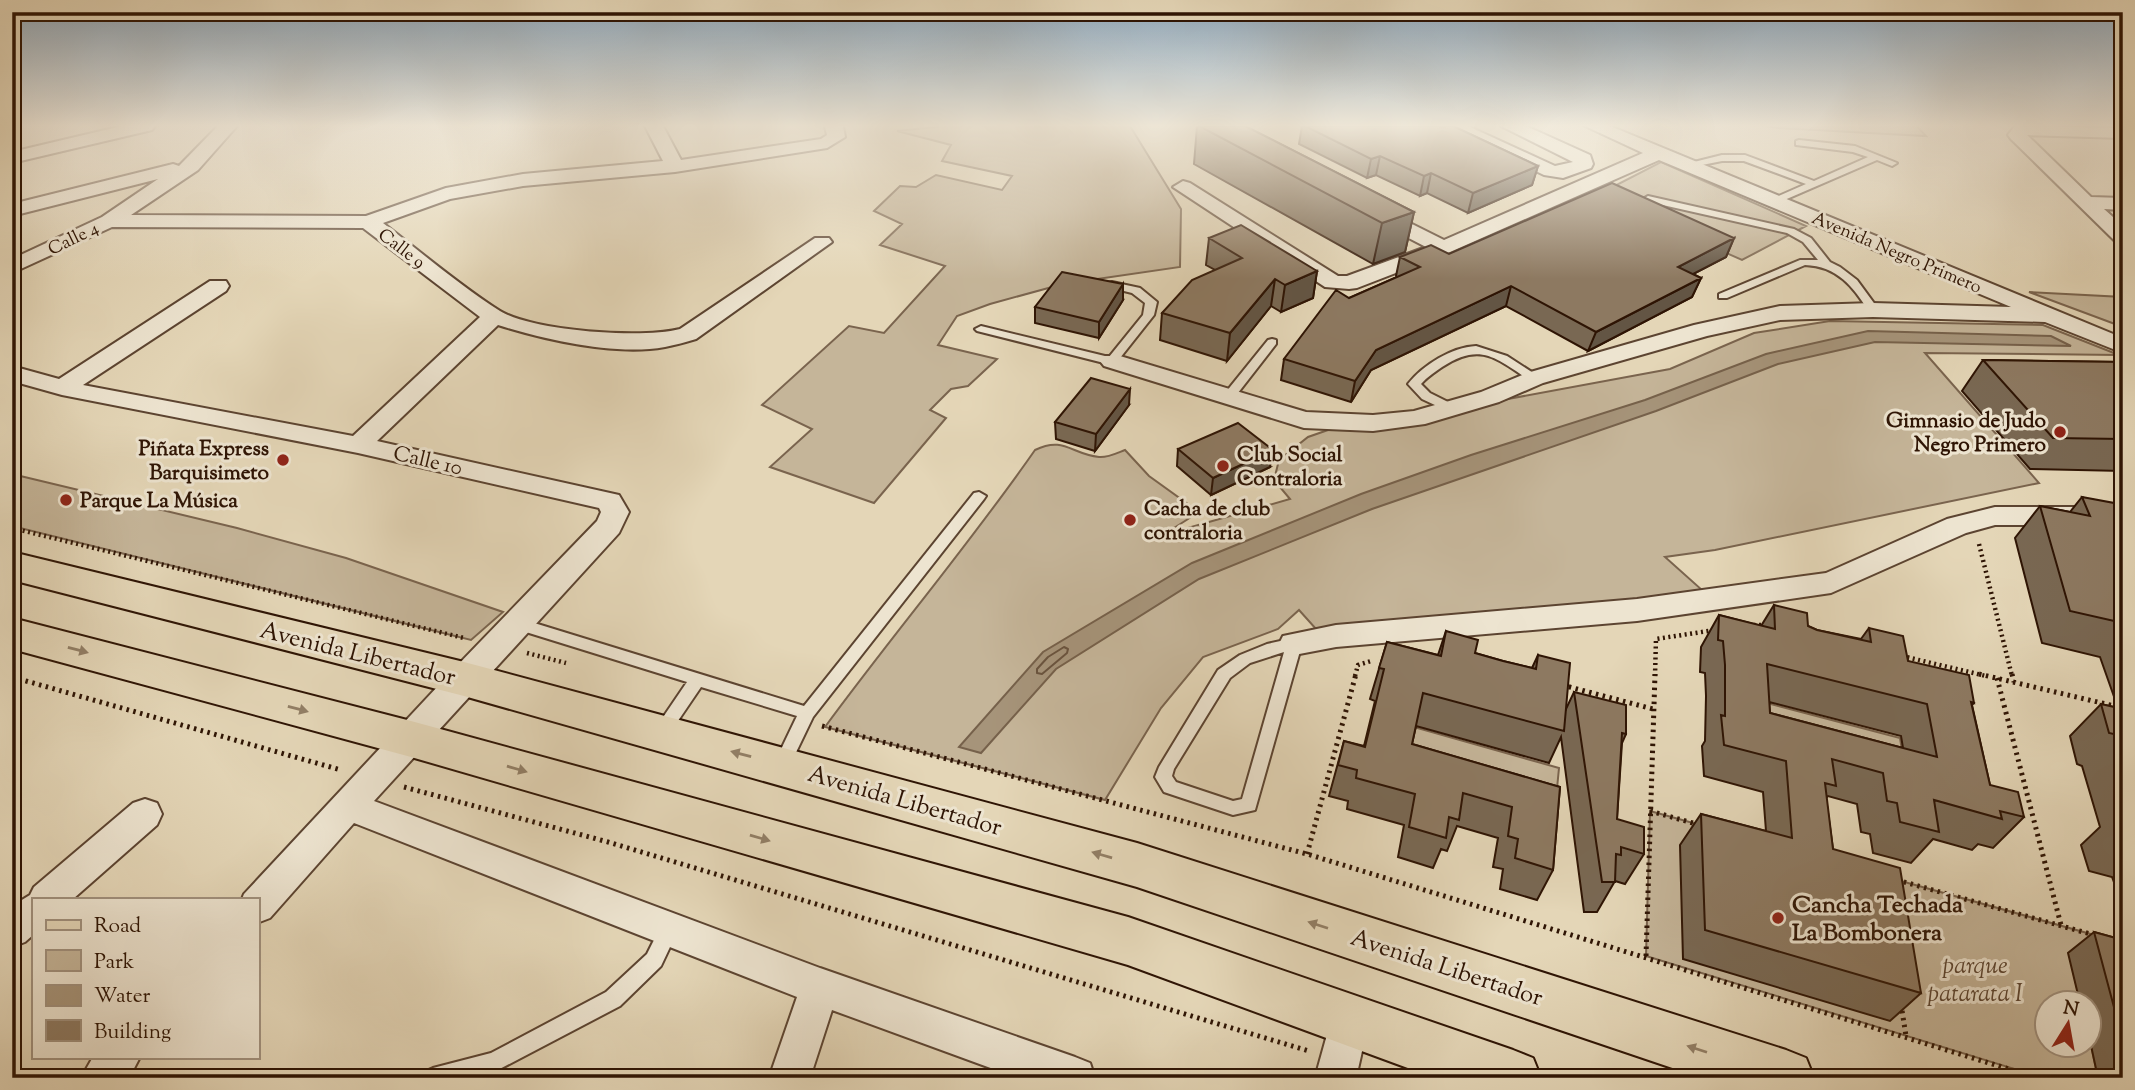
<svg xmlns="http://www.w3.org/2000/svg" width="2135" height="1090" viewBox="0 0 2135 1090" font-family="'Sorts Mill Goudy',serif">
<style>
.green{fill:#c5b599;stroke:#7a644e;stroke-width:2}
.water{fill:#a6947a;stroke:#76614b;stroke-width:2}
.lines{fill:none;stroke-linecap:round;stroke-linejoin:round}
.shore{stroke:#6a543f;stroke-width:2}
.service-casing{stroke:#5c4431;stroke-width:4}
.minor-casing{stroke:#5c4431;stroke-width:4}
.primary-casing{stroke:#2e1404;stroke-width:4}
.path-far1{stroke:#2e1404;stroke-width:4.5;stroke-dasharray:2 3.5;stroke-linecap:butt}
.path{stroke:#2e1404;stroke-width:5;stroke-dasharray:2.5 4.5;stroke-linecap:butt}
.service{fill:#ede4d0;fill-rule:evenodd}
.minor{fill:#ede4d0;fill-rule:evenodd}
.primary{fill:#e4d6b7;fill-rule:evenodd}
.wall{fill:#796853;stroke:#2e1404;stroke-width:2;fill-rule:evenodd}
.shaded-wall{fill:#635544;stroke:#2e1404;stroke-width:2}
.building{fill:#8d7961;stroke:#2e1404;stroke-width:2;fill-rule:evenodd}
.oneway{fill:#927f66}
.poi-dot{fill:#8f2418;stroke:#ede4d0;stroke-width:2.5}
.labels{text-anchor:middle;stroke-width:6;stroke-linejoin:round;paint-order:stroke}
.far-street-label{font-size:18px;fill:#2e1404;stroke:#ede4d0}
.poi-label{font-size:21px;font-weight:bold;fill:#2e1404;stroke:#ede4d0;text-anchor:start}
.street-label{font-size:21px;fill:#2e1404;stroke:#ede4d0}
.near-street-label{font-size:24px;fill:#2e1404;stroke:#ede4d0}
.near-poi-label{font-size:24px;font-weight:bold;fill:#2e1404;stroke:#ede4d0;text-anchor:start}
.near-park-label{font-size:24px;font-style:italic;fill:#5b4431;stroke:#ede4d0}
</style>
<rect width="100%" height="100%" fill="#e4d6b7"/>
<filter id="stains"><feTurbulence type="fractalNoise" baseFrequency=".00286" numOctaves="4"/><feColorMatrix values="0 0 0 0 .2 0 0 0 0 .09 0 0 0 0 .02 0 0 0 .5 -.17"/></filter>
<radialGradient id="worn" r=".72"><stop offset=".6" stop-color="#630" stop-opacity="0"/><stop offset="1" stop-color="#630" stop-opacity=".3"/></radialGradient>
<path class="green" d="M945,126H1130L1181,209L1180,267L1063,284L990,304L957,316L938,345L997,359L968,386L951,389L930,410L946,418L874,503L770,467L812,429L762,405L849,326L884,333L945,266L880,245L902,224L874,211L900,186L916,187L936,175L1002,190L1012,176L942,161L951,145L897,131Z
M1767,126H1917L1926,136L1778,128Z
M1661,162L1806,226L1742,260L1597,195Z
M2029,292L2123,297V327Z
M1830,321L2043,325L2119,355L1925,353L2039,483L1715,550L1665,557L1702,590L1633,602L1501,618L1316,629L1299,610L1278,629L1203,657L1161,708L1105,800L825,727C894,633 969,545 1035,450C1064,436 1071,454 1099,457C1107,458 1117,453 1125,450L1149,476L1199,512L1163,535L1290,499L1274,480L1279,460L1308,437L1351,422L1497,401L1670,369L1754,333Z
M12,474L237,528L346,558L503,612L471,640L12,526Z
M1748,698L1900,738L1908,787L1751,744Z
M1414,727L1559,768L1554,819L1404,775Z
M1650,811L2123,943L2069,953L2080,1002H2048V1044H2090V1041L2098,1078H2044L1646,956Z"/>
<path class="water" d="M1868,331L2051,336L2071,346L1875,342L1778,364L1656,411L1372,509L1199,579L1056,669L981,753L959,747L1043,652L1192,563L1361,494L1471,455L1645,400L1766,354Z"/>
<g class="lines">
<path class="shore" d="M1064,647L1068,649L1067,653L1042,674L1037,673V669L1048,657Z"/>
<g class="service-casing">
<path id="service" d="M1799,140L1855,146L1897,163L1892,166L1877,160L1775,204L1770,201L1772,199L1806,184L1744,161H1722L1687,168L1682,165L1722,155H1745L1814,181L1868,157L1853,152L1796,145V141Z
M1648,196L1794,229L1811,238L1830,262L1840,267L1857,280L1879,310L1877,312H1869C1854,287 1837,266 1805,265L1727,298H1719V294L1800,260H1818L1803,242L1787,233L1645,201L1643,199Z
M1112,282L1140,288L1157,302L1154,315L1116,363L1112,365L977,331L975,329L981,326L1109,357L1143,315L1145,303L1132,293L1108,287V283Z
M1272,339L1276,340V344L1234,398H1226L1224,395L1226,392L1268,340Z
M1476,346L1507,356L1541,378L1535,382L1531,381C1497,359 1481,341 1442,367C1435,372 1427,377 1421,384L1430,393L1456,406L1458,409L1452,413L1422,399L1408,384C1423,365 1452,347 1476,346Z
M979,492L986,496L984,499L813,717L788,769L782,771L776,769L774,764L797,716L701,687L667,737L661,739L655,737L653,732L687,682L513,628L511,624L513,620L518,618L804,706L974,493Z
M1294,638L1299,640L1302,644L1255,810L1233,815L1164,792L1155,777L1159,767L1218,670L1240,655L1267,644ZM1284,652L1242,799L1233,801L1176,782L1172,776L1174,769L1230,678L1250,663Z
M669,921L676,924L678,930L661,966L620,1006L494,1072L473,1078H423L426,1071L433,1068L491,1053L606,992L647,954L662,924Z"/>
</g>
<g class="minor-casing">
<path id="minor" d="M122,126H155L152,130L12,163V152Z
M218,126H237L198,170L131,215L366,216L446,188L523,174L663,161L645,126H663L681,160L821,139L827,135L825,126H843L845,137L827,148L675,172L523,186L450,199L383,223C421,252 459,285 500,311C533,331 642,339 680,329L815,238H829L832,242L696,339C686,342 675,345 665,347C616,356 545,340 498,325L377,441L619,495L629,512L619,533L374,801L820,968L1075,1057L1090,1063L1095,1078H1018L832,1010L810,1078H769L797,997L354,823L270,918L257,923V899H242L244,894L453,670L597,521L601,512L599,508L358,453L62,395L12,381V366L59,379L210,281H226L229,286L226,291L83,385L353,436L480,317L363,228L112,227L12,273V259L102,217L158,179L12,216V204L173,164L179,166Z
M1444,126H1468L1555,166L1573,162L1501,126H1526L1590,155L1593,164L1591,168L1563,178L1544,175Z
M1585,126H1610L2123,338V353L2045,322L1873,317L1780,320L1707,336L1543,383L1499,402L1425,424L1373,431L1304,428L1104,366L1100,361L1104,356H1120L1306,412L1373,415L1414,411L1481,392L1527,373L1694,325L1780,306L1873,303L2011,307L1659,160L1450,252L1357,288L1349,289L1325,287L1173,187L1183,181L1190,183L1338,276H1347L1426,247L1370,218L1367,214L1370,210H1384L1444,240L1643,153Z
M2015,126L2123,128V138L2027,135L2091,197L2123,198V210L2104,209L2123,226V244L2116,242L2011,139L2008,135Z
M1995,507H2075L2123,515V533L2075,525H1995L1966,533L1831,593L1637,621L1336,647L1294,655L1283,652L1279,644L1283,636L1336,625L1637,599L1826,573L1947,519Z
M145,799L157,803L162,814L157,825L73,899H33V935L25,942L12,947V906L30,895L34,887L133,803Z
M1349,1000L1363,1006L1369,1020L1356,1078H1315L1335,1006Z
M93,1057H140L129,1078H81Z"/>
</g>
<g class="primary-casing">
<path id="primary" d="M12,552L464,662L1137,843L1786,1050L1806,1058L1814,1078H1702L1137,887L464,696L12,580Z
M12,618L411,721L1128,917L1513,1050L1533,1058L1541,1078H1435L1128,965L411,757L12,649Z"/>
</g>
<path class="path-far1" d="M12,528L464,638
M1979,544L2012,676
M1748,625H1767
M527,653L566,663
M1902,656L1986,676
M1355,676L1358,665L1371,661
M1655,676L1656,639L1715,630"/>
<path class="path" d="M1979,674L2123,708
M2012,674L2014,682
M12,677L341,770
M1997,678L2061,925
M1562,685L1653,709
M822,726L1307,854L2038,1078
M404,787L608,842L1309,1051
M1650,811L1700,825
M1307,854L1356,674
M1897,880L2094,935
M1646,956L1655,674
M1901,1004L1906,1036
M1370,1074L1381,1078"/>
<use href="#service" class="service"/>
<use href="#minor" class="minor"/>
<use href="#primary" class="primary"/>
</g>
<path class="wall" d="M1197,126H1245L1414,212L1405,252L1373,264L1194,164Z
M1302,126H1453L1538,166L1532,185L1468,213L1427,193L1420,196L1376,175L1367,178L1299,144Z
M1209,238L1317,271L1313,298L1281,312L1271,306L1227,361L1160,340L1162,313L1215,270L1206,265Z
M1734,238L1726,257L1693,274L1701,278L1692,297L1588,351L1506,306L1371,370L1351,402L1281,380L1284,359L1349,298L1397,277L1396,276L1400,257Z
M1123,300L1099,338L1035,323V307Z
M1983,360L2123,362V471L2030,469L1962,391Z
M1129,405L1095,451L1056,439L1055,422Z
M1178,449L1270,467L1211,495L1177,466Z
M2082,497L2118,513L2123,514V887L2115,885L2112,877L2089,871L2081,845L2100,827L2082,766L2077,764L2070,736L2101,704L2118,708L2100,657L2042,643L2015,538L2040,506L2070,512Z
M1774,605L1808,626L1817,630L1861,639L1869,628L1908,661L1974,703L1972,705L1990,785L2024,817L1993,848L1978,844L1972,850L1933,839L1911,863L1873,853L1870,834L1861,832L1857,804L1828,796L1826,798L1833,849L1921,993L1890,1021L1683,959L1680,845L1701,814L1766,831L1763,792L1704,776L1702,746L1705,741L1706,696L1705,673L1700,672L1701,647L1719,615L1761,626ZM1769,702L1901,736L1903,748L1770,713Z
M1446,631L1475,653L1503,661L1532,668L1538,655L1566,709L1574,692L1626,734L1622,743L1617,819L1644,854L1625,884L1615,881L1597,912H1584L1561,737L1549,763L1416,726L1412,744L1560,787L1553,870L1537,900L1500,889L1503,869L1493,867L1498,838L1457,826L1447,851L1441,849L1433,868L1398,857L1404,825L1347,809L1348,801L1329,796L1344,741L1364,746L1375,701L1370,699L1387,642L1438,655Z
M2094,932L2123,940V1078H2098L2090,1041V1003H2080L2068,953Z"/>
<path class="shaded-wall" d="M1380,156L1376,175L1367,178L1371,159Z
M1538,166L1532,185L1468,213L1473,193Z
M1431,173L1427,193L1420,196L1424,176Z
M1414,212L1405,252L1373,264L1382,223Z
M1734,238L1726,257L1670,286L1678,267Z
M1317,271L1313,298L1281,312L1285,285Z
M1701,278L1692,297L1588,351L1596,332Z
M1275,279L1271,306L1227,361L1230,333Z
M1123,284V300L1099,338V322Z
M1511,286L1506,306L1371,370L1351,402L1355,381L1376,350Z
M1130,389L1129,405L1095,451L1096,434Z
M1273,450L1270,467L1211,495L1213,478Z"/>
<path class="building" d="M1199,126H1245L1414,212L1382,223Z
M1305,126H1453L1538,166L1473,193L1431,173L1424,176L1380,156L1371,159Z
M1612,183L1734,238L1678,267L1701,278L1596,332L1511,286L1376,350L1355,381L1284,359L1336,290L1349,298L1420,267L1400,257L1431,245L1449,254Z
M1241,225L1317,271L1285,285L1275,279L1230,333L1162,313L1192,280L1242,258L1209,238Z
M1062,272L1123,284L1099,322L1035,307Z
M1983,360L2123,362V439L2053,438Z
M1091,378L1130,389L1096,434L1055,422Z
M1238,423L1273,450L1213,478L1178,449Z
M2082,497L2114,503L2118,513L2123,514V623L2070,611L2040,506L2090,516Z
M1774,605L1807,613L1808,626L1817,630L1871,642L1869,628L1903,636L1908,661L1969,675L1974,703L1971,702L1990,785L2018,792L2024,817L2000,811L2002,819L1934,800L1939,832L1900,822L1897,803L1887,801L1883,773L1832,759L1836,786L1825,783L1833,849L1900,868L1921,993L1705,930L1701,814L1792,838L1786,761L1724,745L1721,715L1725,716V665L1723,641L1718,640L1719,615L1775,629ZM1767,664L1927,704L1937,757L1770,713Z
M1446,631L1478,640L1475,653L1503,661L1536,669L1538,655L1570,663L1564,731L1423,693L1412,744L1560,787L1553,870L1515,858L1518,839L1508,836L1512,807L1463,793L1459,820L1449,817L1446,838L1409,827L1415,794L1356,778L1357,770L1338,765L1344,741L1365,747L1384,669L1379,668L1387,642L1441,656Z
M1574,692L1626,705V734L1622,733L1617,819L1644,827V854L1621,847V855L1616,854L1615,882H1602Z
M2101,704L2123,709V761L2114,734L2109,733Z
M2115,814L2123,816V839Z
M2094,932L2123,940V1041Z"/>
<defs><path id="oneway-solid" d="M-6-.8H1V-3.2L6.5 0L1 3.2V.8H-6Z" transform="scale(1.75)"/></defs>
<g class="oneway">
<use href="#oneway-solid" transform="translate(78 650) rotate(15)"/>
<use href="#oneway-solid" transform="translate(298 709) rotate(15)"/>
<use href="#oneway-solid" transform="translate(741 754) rotate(-165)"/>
<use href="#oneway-solid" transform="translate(517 769) rotate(16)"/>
<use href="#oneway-solid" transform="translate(760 838) rotate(16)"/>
<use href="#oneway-solid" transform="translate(1102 855) rotate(-164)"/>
<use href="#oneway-solid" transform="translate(1318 925) rotate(-162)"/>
<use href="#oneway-solid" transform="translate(1697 1049) rotate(-162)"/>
</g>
<linearGradient id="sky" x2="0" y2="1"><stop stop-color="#8da7bc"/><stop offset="0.45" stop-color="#f3eddf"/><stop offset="1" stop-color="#f3eddf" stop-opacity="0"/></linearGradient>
<rect width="2135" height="279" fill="url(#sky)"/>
<g class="poi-dot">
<circle cx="2060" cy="432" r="7"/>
<circle cx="283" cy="460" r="7"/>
<circle cx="1223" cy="466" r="7"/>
<circle cx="66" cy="500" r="7"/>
<circle cx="1130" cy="520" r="7"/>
<circle cx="1778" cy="918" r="7"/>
</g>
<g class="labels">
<g class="far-street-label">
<text transform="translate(73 238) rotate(-26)" y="6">Calle 4</text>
<text transform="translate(402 248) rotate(37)" y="6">Calle 9</text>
<text transform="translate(1897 252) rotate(23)" y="6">Avenida Negro Primero</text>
</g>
<g class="poi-label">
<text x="2046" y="427" text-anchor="end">Gimnasio de Judo<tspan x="2046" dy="24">Negro Primero</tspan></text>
<text x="269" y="455" text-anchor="end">Piñata Express<tspan x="269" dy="24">Barquisimeto</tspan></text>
<text x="1237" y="461">Club Social<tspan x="1237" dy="24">Contraloria</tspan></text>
<text x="80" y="507">Parque La Música</text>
<text x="1144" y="515">Cacha de club<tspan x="1144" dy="24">contraloria</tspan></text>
</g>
<g class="street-label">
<text transform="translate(428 460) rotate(13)" y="7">Calle 10</text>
</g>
<g class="near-street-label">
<text transform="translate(358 653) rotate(14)" y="8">Avenida Libertador</text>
<text transform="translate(905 800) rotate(16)" y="8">Avenida Libertador</text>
<text transform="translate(1447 967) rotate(18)" y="8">Avenida Libertador</text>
</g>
<g class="near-poi-label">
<text x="1792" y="912">Cancha Techada<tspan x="1792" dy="28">La Bombonera</tspan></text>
</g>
<g class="near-park-label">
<text x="1975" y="973">parque<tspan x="1975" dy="28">patarata I</tspan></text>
</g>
</g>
<rect width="2135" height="1090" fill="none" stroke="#e4d6b7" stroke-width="42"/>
<rect x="14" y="14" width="2107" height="1062" fill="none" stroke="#2e1404" stroke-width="3.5"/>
<rect x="21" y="21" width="2093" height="1048" fill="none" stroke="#2e1404" stroke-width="2"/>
<rect x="32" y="898" width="228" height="161" fill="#ede4d0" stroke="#a1917e" stroke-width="2"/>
<rect x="46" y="920" width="35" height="10" fill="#e4d6b7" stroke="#a1917e" stroke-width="2"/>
<text x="94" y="932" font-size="21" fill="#2e1404">Road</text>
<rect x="46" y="950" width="35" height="21" fill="#c5b599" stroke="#a1917e" stroke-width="2"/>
<text x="94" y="968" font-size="21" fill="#2e1404">Park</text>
<rect x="46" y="985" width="35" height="21" fill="#a6947a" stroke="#a1917e" stroke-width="2"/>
<text x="94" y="1002" font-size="21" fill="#2e1404">Water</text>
<rect x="46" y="1020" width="35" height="21" fill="#8d7961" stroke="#a1917e" stroke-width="2"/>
<text x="94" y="1038" font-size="21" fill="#2e1404">Building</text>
<g transform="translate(2068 1024) rotate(11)"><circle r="33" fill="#ede4d0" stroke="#a1917e" stroke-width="2"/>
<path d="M0-5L12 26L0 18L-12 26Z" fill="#8f2418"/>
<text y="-10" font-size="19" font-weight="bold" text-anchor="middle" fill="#2e1404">N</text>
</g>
<rect width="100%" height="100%" filter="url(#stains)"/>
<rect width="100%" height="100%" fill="url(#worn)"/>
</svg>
